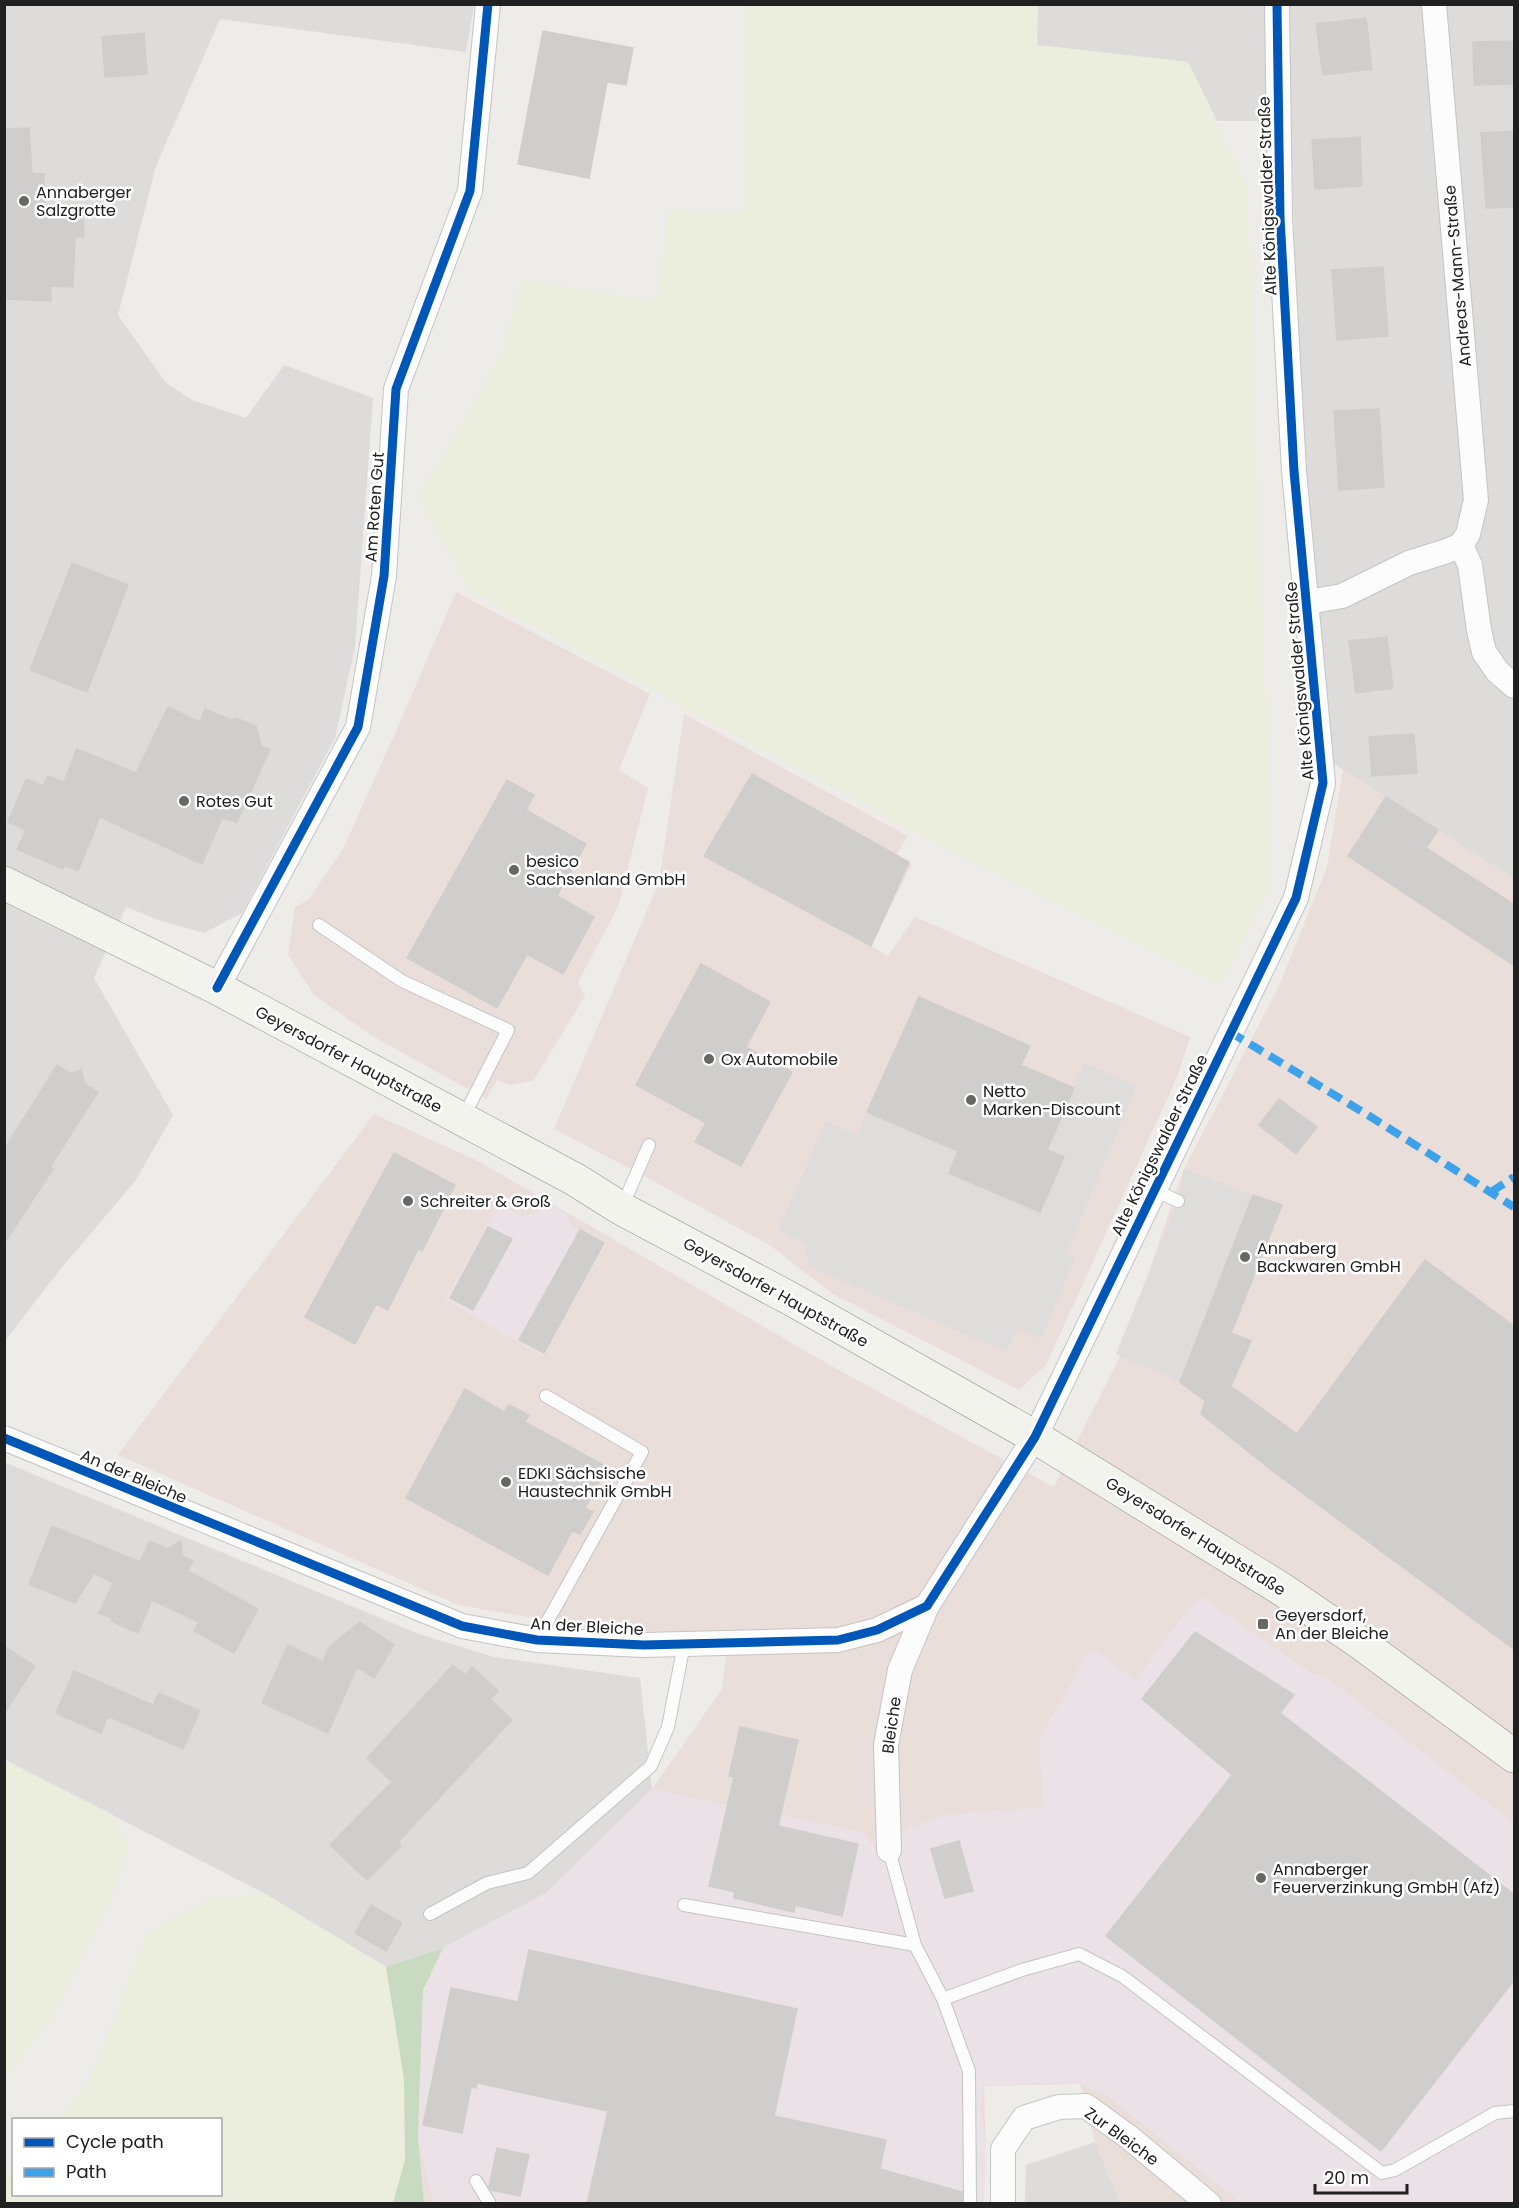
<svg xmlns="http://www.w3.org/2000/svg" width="1519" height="2208" viewBox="0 0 1519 2208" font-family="Poppins,sans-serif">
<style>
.residential{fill:#dddcda}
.commercial{fill:#eadedb}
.industrial{fill:#eae2e6}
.farmland{fill:#ebeddd}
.forest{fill:#c8dac0}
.parking{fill:#dedddc}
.building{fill:#d0cecc;stroke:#d0ceca;stroke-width:1.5}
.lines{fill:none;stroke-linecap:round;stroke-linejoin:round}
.service-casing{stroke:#c5c4c3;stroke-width:14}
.minor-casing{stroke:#c5c4c3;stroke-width:26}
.secondary-casing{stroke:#939682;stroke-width:34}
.service{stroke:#fcfcfc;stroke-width:12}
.minor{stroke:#fcfcfc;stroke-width:24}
.secondary{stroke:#f2f3ec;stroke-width:33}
.quiet{stroke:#3da2ea;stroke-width:8;stroke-dasharray:15 8;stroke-linecap:butt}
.cycleway-casing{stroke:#fff;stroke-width:13}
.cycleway{stroke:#0057b8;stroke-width:9}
.poi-dot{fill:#686766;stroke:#fff;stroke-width:2}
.labels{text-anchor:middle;stroke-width:5;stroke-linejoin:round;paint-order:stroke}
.poi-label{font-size:16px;fill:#202020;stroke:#fff;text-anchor:start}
.street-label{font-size:16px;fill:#202020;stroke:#fff}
</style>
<rect width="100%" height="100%" fill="#edece9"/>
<path class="residential" d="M5,5H474L466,52L220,19L156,166L118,315L166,383L192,400L246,418L284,365L373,398L355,647L335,738L242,913L204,933L161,921L126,907L94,978L173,1115L136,1180L59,1271L5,1341Z
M1038,5H1514V879L1333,763L1320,637L1299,364L1290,121H1217L1188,62L1036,45Z
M4,1462L419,1634L494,1657L640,1678L652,1789L546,1893L443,1948L386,1967L262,1892L5,1760Z
M1095,2142L1121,2203H1025L1026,2165Z"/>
<path class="commercial" d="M456,592L650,694L619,770L648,788L618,907L578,982L585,996L534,1080L509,1085L497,1080L486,1099L372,1036L314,995L288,955L295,907L308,900L343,849L396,731Z
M684,714L908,836L895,856L912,864L871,946L888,956L915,917L1190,1037L1178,1075L1046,1365L1019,1390L833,1294L771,1246L648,1178L554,1129L659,882Z
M1343,769L1514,879V2203H1121L1095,2142L1080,2084L984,2086L986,2158L982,2203H424L418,2138L443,1948L546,1893L652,1789L722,1689L729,1631L616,1632L458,1605L118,1455L374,1114L480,1162L835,1368L1054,1487L1120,1356L1184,1169L1279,986L1327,867Z"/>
<path class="industrial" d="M499,1204L521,1216L537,1213L550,1204L565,1213L573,1227L606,1244L543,1356L445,1300Z
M1201,1597L1313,1674L1324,1676L1514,1823V2203H1241L1110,2098L1081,2084L1032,2083L984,2086L981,2108L986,2158L984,2203H434L418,2138L423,1990L443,1948L546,1893L652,1789L863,1832L877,1852L902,1848L901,1833L911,1827L946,1815L1044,1807L1039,1741L1090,1648L1136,1680L1187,1610Z"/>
<path class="farmland" d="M746,5H1038L1037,45L1188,62L1247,187L1272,885L1219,984L947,849L470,591L418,498L502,353L521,279L656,302L670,211L743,214Z
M5,1760L113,1815L129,1847L109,1904L53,2016L5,2077Z
M262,1892L386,1967L404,2079L405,2160L393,2203H5L4,2179L13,2169L14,2194H220V2120L56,2119L90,2080L147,1933L204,1901Z"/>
<path class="forest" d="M443,1948L423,1990L418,2138L424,2203H393L405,2160L404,2079L386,1967Z"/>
<path class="parking" d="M1084,1063L1137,1086L1066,1253L1075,1258L1041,1339L1017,1328L1007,1352L808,1266L805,1243L778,1231L826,1121L857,1135L867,1112L958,1151L949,1173L1040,1212L1064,1157L1047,1150Z
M1184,1169L1253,1195L1180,1382L1116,1354L1178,1201Z"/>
<path class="building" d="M1366,18L1372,69L1323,75L1316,24Z
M543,31L633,48L626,85L607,82L589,178L518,164Z
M144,33L147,74L105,77L102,37Z
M1515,41V84L1474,85L1473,42Z
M29,128L32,173L44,174V215L83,214L84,237H75L73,287L51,286V301L4,299V129Z
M1515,131V207L1486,208L1481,133Z
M1360,137L1362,186L1315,189L1312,140Z
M1383,267L1388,336L1337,340L1332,270Z
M1379,409L1384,487L1339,490L1334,411Z
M72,563L128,585L87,692L30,670Z
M1387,637L1393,688L1356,693L1349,641Z
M168,707L200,722L205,709L231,720L236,718L256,726L261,746L270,749L237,822L222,818L202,864L100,817L78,871L64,865L63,869L17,849L26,830L8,822L26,779L43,786L48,776L64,782L77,749L136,773Z
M1414,734L1417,773L1372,776L1369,737Z
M752,774L909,862L871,946L704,856Z
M507,780L534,795L526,810L586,844L557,896L594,917L563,974L527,954L497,1008L407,958Z
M1386,797L1438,830L1426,848L1515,905V966L1348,856Z
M701,964L770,1002L746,1047L792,1072L741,1166L695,1142L706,1123L636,1085Z
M919,997L1030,1046L1021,1065L1074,1088L1047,1150L1064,1157L1040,1212L949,1173L958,1151L867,1112Z
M57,1065L71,1074L81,1069L84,1083L98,1092L50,1167L53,1169L4,1244V1150Z
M1279,1099L1317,1127L1296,1154L1259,1125Z
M394,1153L455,1185L422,1251L418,1249L388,1310L376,1304L355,1344L305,1317Z
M1253,1195L1282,1205L1231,1333L1251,1341L1231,1386L1297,1434L1425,1260L1515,1327V1650L1270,1469L1201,1414L1205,1401L1180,1382Z
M488,1227L512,1239L473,1310L450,1298Z
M580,1230L604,1243L544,1353L519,1340Z
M465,1389L504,1412L509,1405L529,1415L525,1422L607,1467L585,1508L593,1512L580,1534L572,1531L548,1575L406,1498Z
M52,1526L140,1562L150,1541L168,1549L181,1540L182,1556L193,1561L188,1571L258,1609L234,1653L194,1631L199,1622L152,1600L138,1633L111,1621L112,1618L99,1613L113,1583L94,1573L75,1603L29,1584Z
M360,1622L394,1645L374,1678L357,1667L328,1733L262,1703L288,1645L323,1662L329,1647Z
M1195,1632L1294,1695L1280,1713L1515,1895V1979L1381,2151L1106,1936L1232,1775L1142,1699Z
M4,1646L35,1666L4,1714Z
M453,1665L465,1675L472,1667L498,1691L490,1699L512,1720L398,1842L401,1846L367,1880L330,1845L392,1782L367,1758Z
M74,1671L153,1705L159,1693L200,1711L183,1749L108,1716L101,1733L56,1713Z
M740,1727L798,1740L778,1826L858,1844L842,1916L795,1905L794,1912L734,1898L735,1892L709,1886L734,1777L729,1776Z
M959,1841L973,1891L945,1898L931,1849Z
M371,1905L402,1923L386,1951L355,1933Z
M529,1950L797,2009L774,2116L886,2140L880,2169L962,2192V2204H587L608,2111L477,2083L476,2088L471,2087L462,2133L423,2125L451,1988L518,2002Z
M497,2148L529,2155L520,2196L491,2190L489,2187Z"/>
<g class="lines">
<g class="service-casing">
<path id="service" d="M319,925L402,981L508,1030L463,1118
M1154,1190L1178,1201
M622,1207L649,1145
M537,1640L642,1452L546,1396
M889,1850L915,1945L943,1999L969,2071L970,2204
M684,1905L915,1945
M430,1914L487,1883L528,1873L651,1766L668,1727L684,1644
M943,1999L1022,1970L1079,1954L1122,1976L1382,2173L1395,2170L1495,2113L1514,2111
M476,2181L490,2204"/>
</g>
<g class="minor-casing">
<path id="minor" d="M1461,545L1470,565L1479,630L1484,652L1498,672L1514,686
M1308,602L1342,596L1409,563L1447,551L1461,545L1468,534L1476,500L1434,4
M217,988L358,727L384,576L396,389L470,191L488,4
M4,1438L462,1626L537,1640L644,1645L838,1640L877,1630L927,1606L1035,1437L1296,898L1323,783L1294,471L1280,217L1277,4
M889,1850L886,1745L900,1670L927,1606
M1003,2204V2149L1024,2118L1059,2107L1086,2106L1130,2138L1209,2204"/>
</g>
<g class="secondary-casing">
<path id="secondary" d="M4,883L217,988L462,1119L576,1180L622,1209L791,1299L1035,1437L1283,1590L1362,1644L1514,1756"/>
</g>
<use href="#service" class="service"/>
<use href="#minor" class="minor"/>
<use href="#secondary" class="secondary"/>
<path class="quiet" d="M1230,1032L1371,1117L1514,1207
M1491,1192L1514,1177"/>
<g class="cycleway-casing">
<path id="cycleway" d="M217,988L358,727L384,576L396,389L470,191L488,4
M4,1438L462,1626L537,1640L644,1645L838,1640L877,1630L927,1606L1035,1437L1296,898L1323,783L1294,471L1280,217L1277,4"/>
</g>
<use href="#cycleway" class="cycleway"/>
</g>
<g class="poi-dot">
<circle cx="24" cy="201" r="6"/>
<circle cx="184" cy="801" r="6"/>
<circle cx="514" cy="870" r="6"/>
<circle cx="709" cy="1059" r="6"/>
<circle cx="971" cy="1100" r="6"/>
<circle cx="408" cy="1201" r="6"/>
<circle cx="1245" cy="1257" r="6"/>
<circle cx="506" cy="1482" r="6"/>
<rect x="1257" y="1618" width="12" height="12" rx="3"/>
<circle cx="1261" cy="1878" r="6"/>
</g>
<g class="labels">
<g class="poi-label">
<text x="36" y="198">Annaberger<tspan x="36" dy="18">Salzgrotte</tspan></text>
<text x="196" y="807">Rotes Gut</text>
<text x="526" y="867">besico<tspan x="526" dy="18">Sachsenland GmbH</tspan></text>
<text x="721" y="1065">Ox Automobile</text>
<text x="983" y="1097">Netto<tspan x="983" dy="18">Marken-Discount</tspan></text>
<text x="420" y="1207">Schreiter &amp; Groß</text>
<text x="1257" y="1254">Annaberg<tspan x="1257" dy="18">Backwaren GmbH</tspan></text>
<text x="518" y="1479">EDKI Sächsische<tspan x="518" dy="18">Haustechnik GmbH</tspan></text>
<text x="1275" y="1621">Geyersdorf,<tspan x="1275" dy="18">An der Bleiche</tspan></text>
<text x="1273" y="1875">Annaberger<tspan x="1273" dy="18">Feuerverzinkung GmbH (Afz)</tspan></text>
</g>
<g class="street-label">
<text transform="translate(1267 196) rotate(-92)" y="6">Alte Königswalder Straße</text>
<text transform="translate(1457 276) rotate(-95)" y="6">Andreas-Mann-Straße</text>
<text transform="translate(374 507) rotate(-86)" y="6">Am Roten Gut</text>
<text transform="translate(1299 681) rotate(-95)" y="6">Alte Königswalder Straße</text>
<text transform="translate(349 1059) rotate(28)" y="6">Geyersdorfer Hauptstraße</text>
<text transform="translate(1159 1145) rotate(-64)" y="6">Alte Königswalder Straße</text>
<text transform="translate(776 1292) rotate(29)" y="6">Geyersdorfer Hauptstraße</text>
<text transform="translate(134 1476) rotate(23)" y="6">An der Bleiche</text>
<text transform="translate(1196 1536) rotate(32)" y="6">Geyersdorfer Hauptstraße</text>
<text transform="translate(587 1626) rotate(3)" y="6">An der Bleiche</text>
<text transform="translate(891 1725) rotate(-82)" y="6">Bleiche</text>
<text transform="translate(1122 2136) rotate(36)" y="6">Zur Bleiche</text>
</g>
</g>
<rect width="1519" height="2208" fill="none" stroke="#202020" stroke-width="12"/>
<rect x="12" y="2118" width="210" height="78" fill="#ffffff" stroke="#a6a6a6" stroke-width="1.5"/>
<rect x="24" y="2138" width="30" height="9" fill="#0057b8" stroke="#a6a6a6" stroke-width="1.5"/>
<text x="66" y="2148" font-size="18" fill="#202020">Cycle path</text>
<rect x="24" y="2168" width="30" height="9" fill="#3da2ea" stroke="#a6a6a6" stroke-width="1.5"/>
<text x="66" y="2178" font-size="18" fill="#202020">Path</text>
<path d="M1315 2184v9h92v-9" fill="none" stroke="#202020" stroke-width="3"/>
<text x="1324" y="2184" font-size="18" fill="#202020" stroke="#ffffff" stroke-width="4.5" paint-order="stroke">20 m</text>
</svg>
